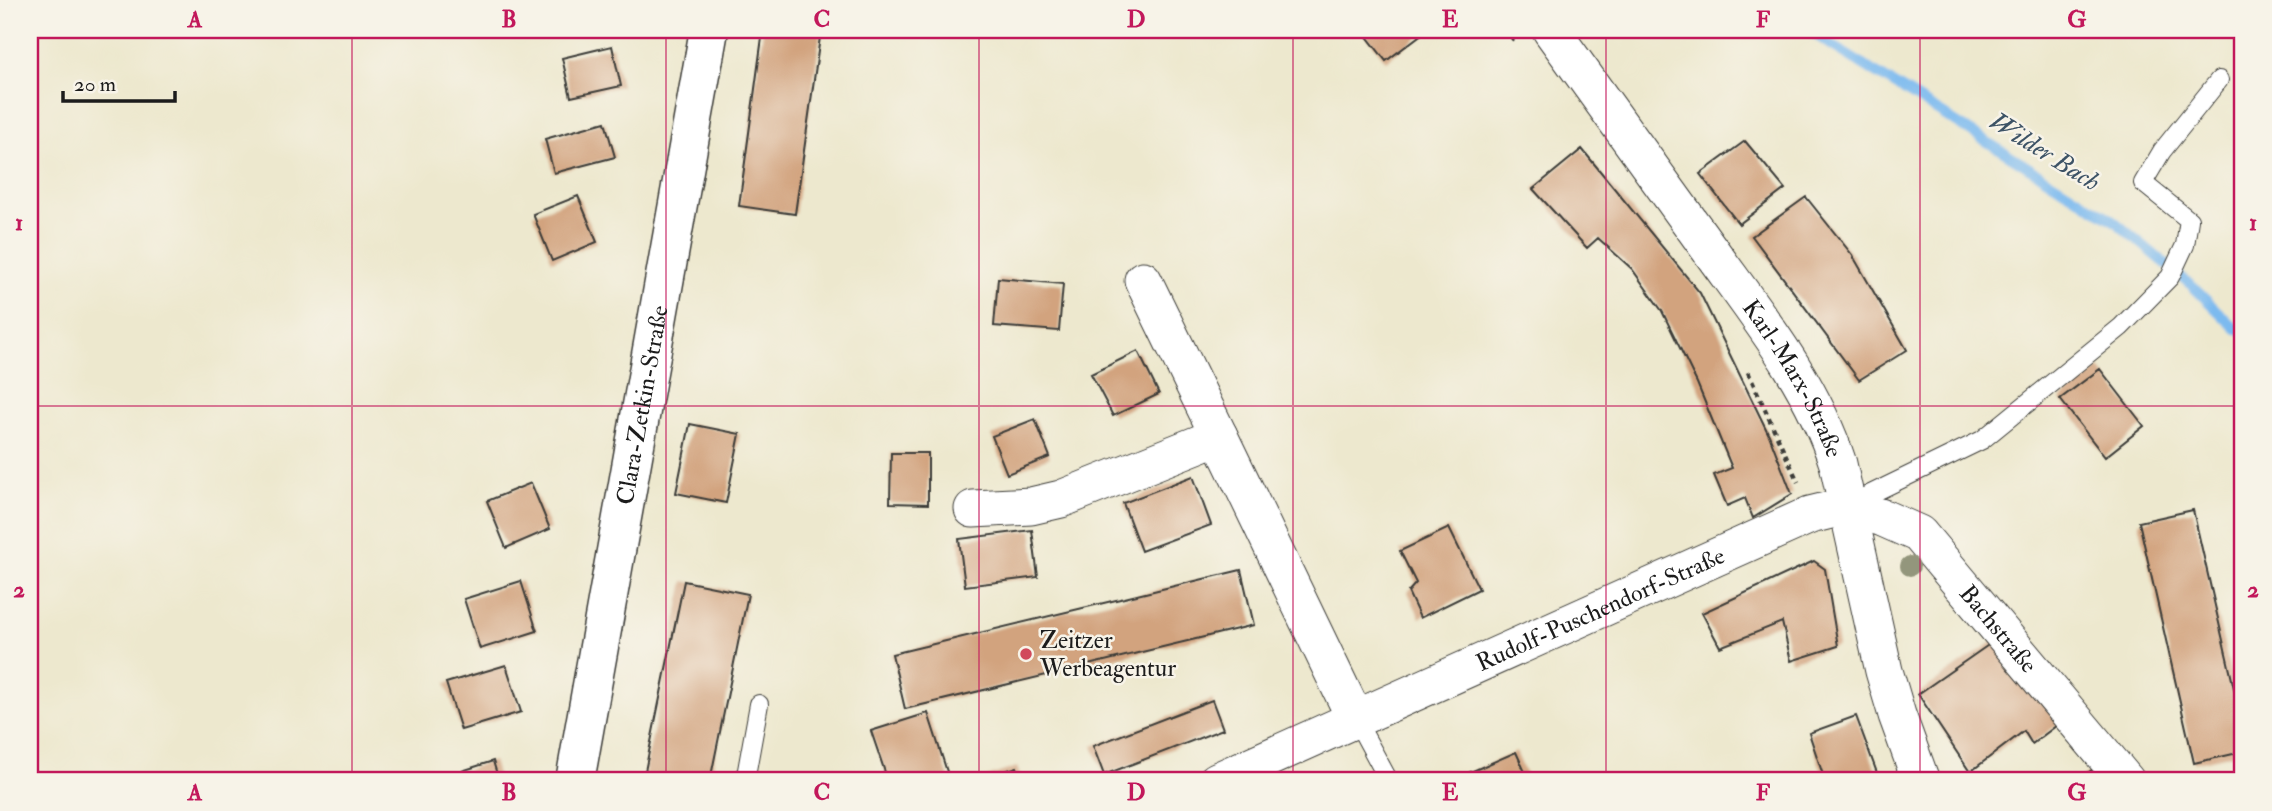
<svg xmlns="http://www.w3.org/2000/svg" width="2272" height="811" viewBox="0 0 2272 811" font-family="'IM FELL Double Pica',serif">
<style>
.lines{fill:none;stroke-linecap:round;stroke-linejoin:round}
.stream{stroke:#7bbaef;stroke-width:10}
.building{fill:#d2a37e}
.service-casing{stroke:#3b3b37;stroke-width:20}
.minor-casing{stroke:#3b3b37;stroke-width:39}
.tertiary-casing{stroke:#3b3b37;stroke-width:41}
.path{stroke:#3b3b37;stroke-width:4.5;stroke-dasharray:5 5;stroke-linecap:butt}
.service{stroke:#fff;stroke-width:18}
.minor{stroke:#fff;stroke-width:37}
.tertiary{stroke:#fff;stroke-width:38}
.tree{fill:#93967b}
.grid{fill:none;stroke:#c2185b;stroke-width:2;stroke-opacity:0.55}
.poi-dot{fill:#d1495b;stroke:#f7f3e8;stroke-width:2.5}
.labels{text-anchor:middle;stroke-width:5;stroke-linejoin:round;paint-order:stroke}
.street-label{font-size:24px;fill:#1c1c1c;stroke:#f7f3e8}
.poi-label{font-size:24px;fill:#1c1c1c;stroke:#f7f3e8;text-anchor:start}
.water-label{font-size:26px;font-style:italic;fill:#3d5366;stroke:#f7f3e8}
.neatline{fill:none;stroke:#c2185b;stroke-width:2.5}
.grid-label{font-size:23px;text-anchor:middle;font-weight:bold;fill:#c2185b}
</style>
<rect width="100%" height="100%" fill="#f7f3e8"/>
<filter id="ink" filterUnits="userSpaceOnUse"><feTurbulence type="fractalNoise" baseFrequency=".0143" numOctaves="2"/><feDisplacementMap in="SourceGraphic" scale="14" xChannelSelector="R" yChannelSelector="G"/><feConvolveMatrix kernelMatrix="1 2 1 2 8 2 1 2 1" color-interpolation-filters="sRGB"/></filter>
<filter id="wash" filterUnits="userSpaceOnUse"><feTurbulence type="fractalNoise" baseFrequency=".00686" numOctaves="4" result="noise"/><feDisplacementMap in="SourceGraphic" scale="28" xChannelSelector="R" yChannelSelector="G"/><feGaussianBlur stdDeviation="1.57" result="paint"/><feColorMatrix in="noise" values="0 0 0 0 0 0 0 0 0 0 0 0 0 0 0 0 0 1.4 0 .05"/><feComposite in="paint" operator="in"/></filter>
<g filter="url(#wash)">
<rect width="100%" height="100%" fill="#ede8ce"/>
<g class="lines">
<path class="stream" d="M1807,30L2113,220L2191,285L2236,329L2242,330"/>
</g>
<g id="blocks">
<path class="building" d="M763,30H821L795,214L739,206Z
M1362,30H1427L1386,61Z
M612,46L621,86L571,97L562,58Z
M605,122L615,157L554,173L545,139Z
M1745,141L1785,189L1739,224L1700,174Z
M1582,149L1700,293L1769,435L1792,494L1753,518L1745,498L1727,506L1714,475L1732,468L1697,383L1662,311L1632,269L1598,238L1587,248L1533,189Z
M578,196L597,242L552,261L533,214Z
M1806,197L1853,256L1907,350L1859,380L1752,236Z
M998,278L1063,284L1059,331L994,326Z
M1138,351L1159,394L1113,416L1091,374Z
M2100,369L2144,426L2105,457L2060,399Z
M1035,419L1050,457L1007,474L992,436Z
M690,424L740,434L726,503L676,493Z
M891,453H928V504L890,503Z
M1193,476L1211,525L1141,551L1123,503Z
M531,483L550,529L506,548L487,501Z
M2193,510L2242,723V752L2194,763L2139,522Z
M1449,528L1479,589L1420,618L1408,592L1416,583L1400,551Z
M1032,530L1038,577L965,586L959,539Z
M1814,561L1825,569L1838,646L1791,661L1782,622L1720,647L1702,613Z
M1241,570L1254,625L905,709L892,654Z
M521,581L537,631L480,649L464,599Z
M684,581L748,594L710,781H643Z
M2007,632L2073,713L2032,744L2024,731L1970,772L1918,694Z
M506,665L521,712L461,730L446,683Z
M1212,700L1223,729L1104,775L1093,746Z
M928,713L950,781H888L871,731Z
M1856,716L1880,781H1825L1809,733Z
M1516,752L1529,781H1450Z
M493,761L499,781H441L440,778Z
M2098,765L2111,781H2078Z
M1017,767L1022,781H975Z"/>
</g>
</g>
<g filter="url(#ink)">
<use href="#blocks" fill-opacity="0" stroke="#3b3b37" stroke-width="2"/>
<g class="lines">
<g class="service-casing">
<path id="service" d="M1850,504L1982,440L2121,327L2170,277L2185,245L2189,220L2143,183L2162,151L2219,80
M1355,718L1389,781
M745,781L759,704"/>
</g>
<g class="minor-casing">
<g id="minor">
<path id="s1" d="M1551,30C1604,103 1657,177 1710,250C1759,318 1812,383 1838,464L1884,671L1897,715L1921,781"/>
<path d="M1143,280L1219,436"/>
<path d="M973,509L1031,506L1061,499L1219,436L1355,718"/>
<path id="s2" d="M1217,781L1810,515L1847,506L1883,518L1919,534L2126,781"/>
</g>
</g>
<g class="tertiary-casing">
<g id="tertiary">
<path id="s3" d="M575,781L709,30"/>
</g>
</g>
<path class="path" d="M1505,30L1514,40
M1748,372L1798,482"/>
<use href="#service" class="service"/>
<use href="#minor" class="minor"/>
<use href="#tertiary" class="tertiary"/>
</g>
<circle class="tree" cx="1910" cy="566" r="10"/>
</g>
<path class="grid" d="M352,30V781M666,30V781M979,30V781M1293,30V781M1606,30V781M1920,30V781M30,406H2242"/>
<circle class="poi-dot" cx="1026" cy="654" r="7"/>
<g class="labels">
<g class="street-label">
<text dy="8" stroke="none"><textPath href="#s1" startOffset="425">Karl-Marx-Straße</textPath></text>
<text dy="8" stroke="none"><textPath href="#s3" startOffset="382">Clara-Zetkin-Straße</textPath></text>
<text dy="8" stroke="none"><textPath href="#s2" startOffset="420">Rudolf-Puschendorf-Straße</textPath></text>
<text dy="8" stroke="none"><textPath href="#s2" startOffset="889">Bachstraße</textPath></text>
</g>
<g class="poi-label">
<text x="1040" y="648">Zeitzer<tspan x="1040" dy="28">Werbeagentur</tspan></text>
</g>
<g class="water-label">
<text transform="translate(2045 151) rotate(32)" y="9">Wilder Bach</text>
</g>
</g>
<rect width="2272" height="811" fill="none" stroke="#f7f3e8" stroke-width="77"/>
<path d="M63 91v10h112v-10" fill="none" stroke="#1c1c1c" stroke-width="3.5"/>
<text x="74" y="91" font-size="21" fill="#1c1c1c" stroke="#f7f3e8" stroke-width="5" paint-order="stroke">20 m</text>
<rect x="38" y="38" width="2196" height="734" class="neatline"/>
<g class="grid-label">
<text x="195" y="27">A</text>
<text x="509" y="27">B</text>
<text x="822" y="27">C</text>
<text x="1136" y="27">D</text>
<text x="1450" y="27">E</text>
<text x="1763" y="27">F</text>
<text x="2077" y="27">G</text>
<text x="19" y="230">1</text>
<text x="2253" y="230">1</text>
<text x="19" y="597">2</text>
<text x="2253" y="597">2</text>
<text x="195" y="800">A</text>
<text x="509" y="800">B</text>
<text x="822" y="800">C</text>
<text x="1136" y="800">D</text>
<text x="1450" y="800">E</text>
<text x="1763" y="800">F</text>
<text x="2077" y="800">G</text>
</g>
</svg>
